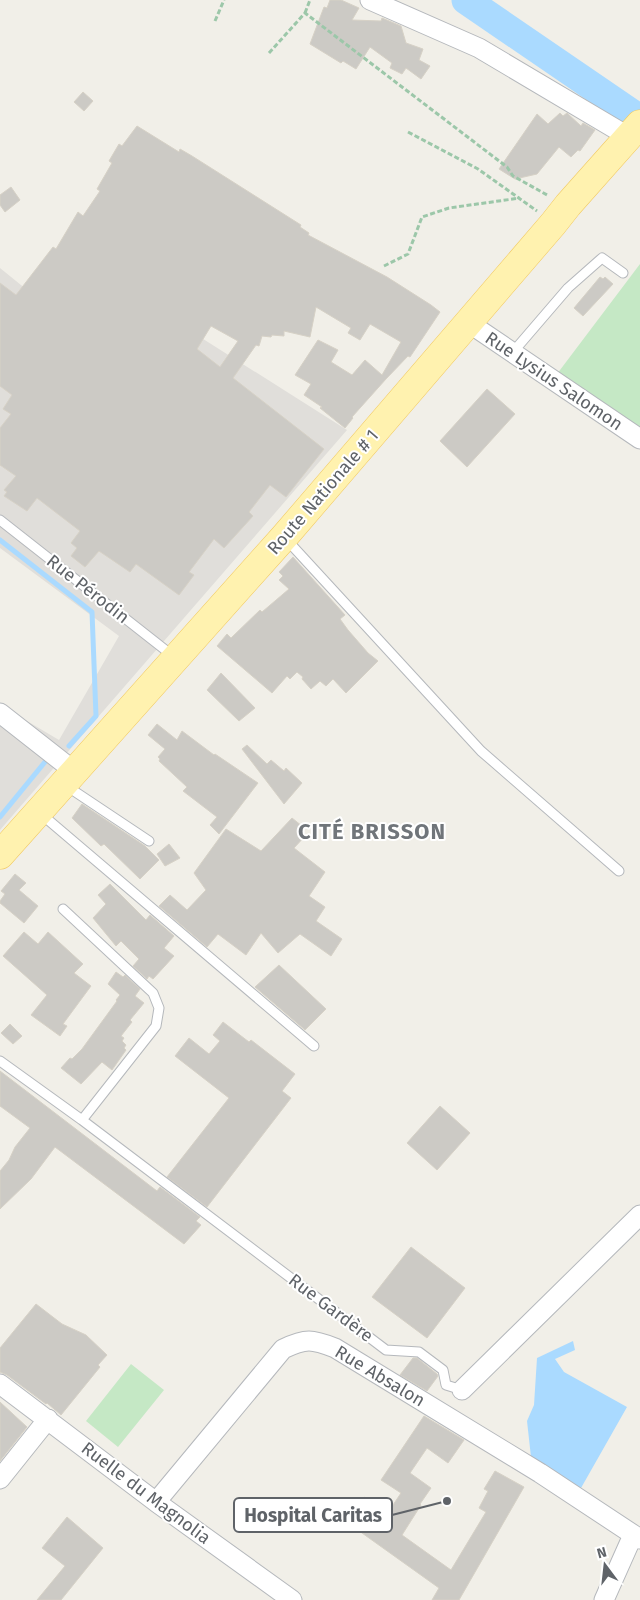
<svg xmlns="http://www.w3.org/2000/svg" width="640" height="1600" viewBox="0 0 640 1600" font-family="'Fira Sans',sans-serif">
<style>
.industrial{fill:#e0deda}
.green{fill:#c5e8c5}
.water{fill:#aadaff}
.lines{fill:none;stroke-linecap:round;stroke-linejoin:round}
.stream{stroke:#aadaff;stroke-width:5}
.river{stroke:#aadaff;stroke-width:29}
.building{fill:#cccac5;stroke:#d6d1c6;fill-rule:evenodd}
.lane-casing{stroke:#b5b8bc;stroke-width:11}
.street-casing{stroke:#b5b8bc;stroke-width:21}
.primary-casing{stroke:#f2c960;stroke-width:29}
.path{stroke:#9cc7a9;stroke-width:3;stroke-dasharray:5 2.5;stroke-linecap:butt}
.lane{stroke:#fff;stroke-width:9}
.street{stroke:#fff;stroke-width:19}
.primary{stroke:#fff2af;stroke-width:28}
.labels{text-anchor:middle;stroke-width:4;stroke-linejoin:round;paint-order:stroke}
.street-label{font-size:18px;fill:#5f6368;stroke:#fff}
.district-label{font-size:22px;font-weight:bold;letter-spacing:1px;fill:#70757a;stroke:#fff}
.leader{fill:none;stroke:#5f6368;stroke-width:2}
.callout-dot{fill:#5f6368;stroke:#fff;stroke-width:2}
.callout{fill:#fff;stroke:#5f6368;stroke-width:2}
.callout-label{font-size:19px;text-anchor:middle;font-weight:bold;fill:#5f6368}
</style>
<rect width="100%" height="100%" fill="#f1efe8"/>
<path class="industrial" d="M69,254L347,430L0,830V705L59,740L119,636L0,548V268L37,298Z"/>
<path class="green" d="M640,264V428L557,374Z
M131,1364L164,1390L118,1447L86,1421Z"/>
<path class="water" d="M573,1341L575,1350L555,1359L564,1372L627,1407L581,1488L532,1466L527,1421L534,1405L537,1358Z"/>
<g class="lines">
<path class="stream" d="M0,540L92,612L96,716L69,746
M0,817L49,757"/>
<path class="river" d="M466,0L640,119"/>
</g>
<path class="building" d="M330,0H341L359,8L352,20L381,21L382,18L401,26L406,43L423,49L419,60L430,66L421,79L406,68L402,74L390,68L392,63L370,47L356,69L343,61L341,63L310,44L324,7L327,8Z
M83,92L93,101L84,111L74,102Z
M560,113L563,116L567,113L581,126L583,123L595,130L580,151L578,150L571,157L559,147L537,174L515,179L499,169L537,114L548,124Z
M137,126L179,152L180,149L192,156L301,225L300,227L309,233L308,235L387,277L431,305L440,312L410,357L408,356L386,379L352,417L353,418L345,428L320,408L322,407L304,395L311,384L295,375L318,340L338,350L331,362L352,375L365,360L382,375L401,342L370,324L360,340L348,333L351,328L316,307L310,337L284,331V336L272,335L271,337L262,336L259,346L256,345L233,378L324,449L286,497L270,485L249,512L253,516L224,548L214,539L189,572L194,575L179,595L136,564L130,572L99,551L85,567L71,556L77,548L71,543L80,531L37,498L27,511L4,496L7,492L4,490L16,476L0,465V428L11,414L3,409L12,395L0,386V283L16,295L53,247L56,249L78,212L83,216L100,191L97,189L112,163L109,161L119,144L122,146ZM211,326L238,341L220,367L197,349Z
M11,187L20,200L5,212L0,205V195Z
M600,277L603,279L605,277L613,284L583,316L574,308Z
M487,389L515,414L467,467L440,441Z
M293,557L345,615L340,619L348,630L368,653L378,661L346,693L333,679L326,686L320,681L311,689L302,679L303,677L297,672L290,679L287,676L272,693L217,646L227,634L231,638L260,610L262,612L289,589L279,580L283,576L279,572Z
M221,673L255,708L239,721L207,690Z
M157,724L177,740L182,731L214,755L215,754L258,783L219,834L210,825L217,817L183,791L187,787L159,761L160,759L158,757L165,749L148,735Z
M247,745L267,764L271,760L284,771L286,768L302,783L284,804L242,749Z
M82,804L145,846L159,860L140,879L104,844L101,846L72,818Z
M292,818L302,826L299,829L306,835L294,848L325,872L309,896L325,907L316,921L342,939L331,956L300,934L278,953L261,933L246,955L218,934L207,947L159,906L170,895L187,910L206,890L194,873L226,829L261,851Z
M169,844L180,858L165,866L157,854Z
M15,874L26,883L19,890L38,906L24,923L0,903V901L5,894L1,891Z
M110,884L146,920L150,915L174,936L164,948L174,956L153,979L149,976L147,979L133,966L139,959L121,941L116,946L93,918L106,904L98,895Z
M24,932L38,944L48,932L83,964L74,973L91,986L63,1024L67,1026L60,1036L31,1015L47,995L3,956Z
M279,965L326,1009L305,1030L255,987Z
M116,972L123,977L125,975L140,989L135,996L144,1003L130,1020L132,1022L121,1036L124,1038L122,1041L126,1045L124,1048L126,1050L112,1070L102,1062L81,1084L61,1068L70,1058L72,1059L82,1049L117,1001L116,1000L120,995L108,984Z
M223,1022L249,1042L251,1040L295,1074L282,1091L291,1098L207,1207L167,1177L229,1098L175,1056L189,1038L209,1054L220,1041L213,1035Z
M10,1024L22,1036L13,1044L1,1033Z
M0,1071L157,1191L160,1187L200,1217L196,1221L201,1225L184,1244L55,1147L31,1179L0,1209V1171L9,1160L15,1147L30,1128L0,1106Z
M440,1106L470,1133L437,1170L407,1143Z
M411,1247L465,1288L427,1338L372,1297Z
M36,1304L62,1324L86,1335L107,1355L98,1365L100,1367L61,1415L47,1403L46,1404L7,1375L0,1372V1348Z
M413,1358H417L437,1374L438,1376L427,1391L400,1375Z
M0,1402L27,1427L0,1461Z
M424,1416L464,1440L448,1463L427,1448L410,1473L431,1488L420,1504L421,1505L402,1535L451,1570L486,1512L479,1508L488,1491L484,1489L495,1471L524,1487L459,1600H432L439,1588L348,1523L364,1497L387,1514L401,1493L381,1480Z
M67,1517L103,1548L61,1600H37L65,1566L42,1548Z"/>
<g class="lines">
<g class="lane-casing">
<path id="lane" d="M513,352L568,288L602,258L623,273
M0,520L173,656
M286,539L481,751L619,871
M65,785L149,841
M40,813L314,1046
M63,909L153,993L159,1008L156,1026L82,1120
M0,1061L82,1120L386,1350L419,1352L443,1370L446,1385L462,1390"/>
</g>
<g class="street-casing">
<path id="street" d="M370,0L479,48L629,137
M469,323L640,439
M0,713L74,771
M0,1384L156,1502L292,1600
M462,1390L640,1215
M0,1479L48,1419
M156,1502L283,1349C306,1338 312,1339 335,1348L540,1473L640,1539
M604,1600L633,1535"/>
</g>
<g class="primary-casing">
<path id="primary" d="M0,855L284,537L553,224L568,205L640,124"/>
</g>
<path class="path" d="M305,13L310,0
M215,21L224,0
M269,53L305,13L507,167L513,176L549,196
M408,132L478,169L537,211
M384,266L408,254L422,217L449,208L520,198"/>
<use href="#lane" class="lane"/>
<use href="#street" class="street"/>
<use href="#primary" class="primary"/>
</g>
<g class="labels">
<g class="street-label">
<text transform="translate(554 381) rotate(34)" y="6">Rue Lysius Salomon</text>
<text transform="translate(323 492) rotate(-49)" y="6">Route Nationale # 1</text>
<text transform="translate(88 589) rotate(38)" y="6">Rue Pérodin</text>
<text transform="translate(331 1308) rotate(37)" y="6">Rue Gardère</text>
<text transform="translate(380 1376) rotate(31)" y="6">Rue Absalon</text>
<text transform="translate(146 1493) rotate(37)" y="6">Ruelle du Magnolia</text>
</g>
<g class="district-label">
<text x="372" y="839">CITÉ BRISSON</text>
</g>
</g>
<path class="leader" d="M447 1501L392 1515"/>
<circle class="callout-dot" cx="447" cy="1501" r="5"/>
<rect class="callout" x="234" y="1498" width="158" height="34" rx="5"/>
<g class="callout-label">
<text x="313" y="1522">Hospital Caritas</text>
</g>
<g transform="translate(605 1565) rotate(345)" stroke="#ffffff" stroke-width="4" paint-order="stroke">
<path d="M0-4L9 19L0 12L-9 19Z" fill="#5f6368"/>
<text y="-8" font-size="14" font-weight="bold" text-anchor="middle" fill="#5f6368">N</text>
</g>
</svg>
